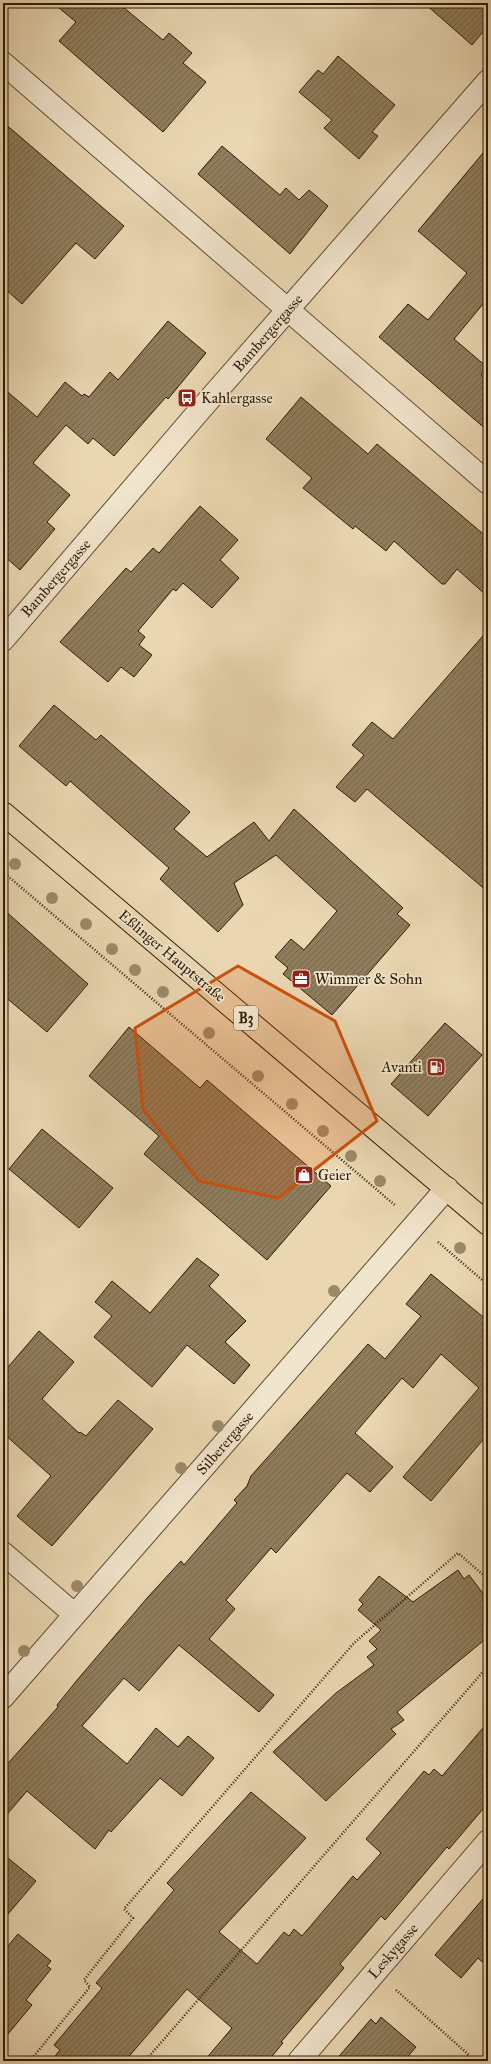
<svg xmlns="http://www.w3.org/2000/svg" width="491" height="2064" viewBox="0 0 491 2064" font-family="'IM FELL Great Primer',serif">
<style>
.building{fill:url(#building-hatch);stroke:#2d1b04}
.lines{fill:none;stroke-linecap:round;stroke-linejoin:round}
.minor-casing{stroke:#5c4a30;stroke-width:24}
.major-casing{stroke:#2d1b04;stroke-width:24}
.path{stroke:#2d1b04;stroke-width:2.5;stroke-dasharray:1 2;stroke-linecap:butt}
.minor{stroke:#f1e5cd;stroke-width:22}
.major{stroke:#ead7b2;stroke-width:22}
.tree{fill:#9c896a}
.marked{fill:#cc500b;fill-opacity:0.2;stroke:#cc500b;stroke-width:3;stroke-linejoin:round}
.labels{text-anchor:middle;stroke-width:3.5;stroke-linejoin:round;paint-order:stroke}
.shield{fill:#f1e5cd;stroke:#685840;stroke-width:1}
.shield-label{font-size:14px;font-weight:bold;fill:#2d1b04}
.street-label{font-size:15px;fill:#2d1b04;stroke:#f1e5cd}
.poi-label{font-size:15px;fill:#2d1b04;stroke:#f1e5cd;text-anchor:start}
</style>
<defs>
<pattern id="building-hatch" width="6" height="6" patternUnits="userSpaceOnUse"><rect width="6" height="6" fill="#8f7d5e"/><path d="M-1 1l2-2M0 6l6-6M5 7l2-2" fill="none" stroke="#75664b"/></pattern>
</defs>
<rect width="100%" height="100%" fill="#ead7b2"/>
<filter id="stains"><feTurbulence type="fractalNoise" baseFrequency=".005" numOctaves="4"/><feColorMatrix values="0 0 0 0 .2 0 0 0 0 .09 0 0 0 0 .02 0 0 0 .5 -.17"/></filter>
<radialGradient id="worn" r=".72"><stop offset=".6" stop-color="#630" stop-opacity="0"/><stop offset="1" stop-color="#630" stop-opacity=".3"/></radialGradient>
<path class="building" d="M53,3H118L163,40L169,33L192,53L183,63L206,82L163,132L59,41L76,22Z
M424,3H488V26L472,45Z
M338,56L395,105L372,132L378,136L359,159L324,128L332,120L299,92L318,70L323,74Z
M3,122L124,226L95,259L76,243L22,304L3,287Z
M222,146L280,195L286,188L299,200L309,190L328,206L290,254L198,174Z
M488,147V298L454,339L487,367L481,375L488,381V431L379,337L408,304L428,320L467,273L418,231Z
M168,321L206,353L168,399L166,397L114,456L93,438L88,444L66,425L33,463L70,495L47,522L55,529L20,570L3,555V388L37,417L65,382L82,396L84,394L89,397L110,372L118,380Z
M301,397L368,454L377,444L488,538V597L457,569L445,584H442L394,541L386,551L355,526L353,529L303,488L312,478L266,439Z
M200,506L238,540L220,560L239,578L212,608L183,583L176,591L173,589L138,631L145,637L139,645L152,655L134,677L121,667L108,682L60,642L126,568L131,572L153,548L159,553Z
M488,630V892L367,789L355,802L336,787L364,755L352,745L372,722L393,739Z
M54,705L96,740L101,735L190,812L174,829L207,857L254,822L269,841L294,809L403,908L397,914L410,925L332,1015L283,974L288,968L275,957L291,939L304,950L337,911L276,855L234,883L243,905L218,932L160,879L169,868L70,781L66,786L19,746Z
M3,909L88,984L47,1032L3,995Z
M445,1023L482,1055L428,1116L391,1084Z
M129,1027L200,1088L207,1080L331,1186L267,1260L144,1154L159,1136L89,1076Z
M42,1129L113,1188L79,1228L9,1169Z
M197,1258L219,1275L209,1286L246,1321L225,1342L250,1365L234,1384L187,1345L152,1387L94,1337L112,1316L95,1302L112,1281L150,1313Z
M431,1274L488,1321V1434L431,1501L403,1477L479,1388L441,1354L413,1388L402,1378L355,1433L393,1467L370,1492L347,1473L276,1553L271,1548L226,1600L235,1609L209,1639L274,1695L259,1712L179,1645L139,1691L124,1678L82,1726L127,1764L156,1728L178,1747L188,1736L214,1758L182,1796L160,1778L111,1832L109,1830L95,1849L27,1791L3,1819V1769L58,1707L57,1705L78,1679L148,1597L181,1561L184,1565L237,1503L234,1500L247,1486L251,1476L368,1344L385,1359L421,1316L406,1304Z
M39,1331L74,1362L42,1399L79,1433L80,1432L86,1436L118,1400L153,1429L52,1546L17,1516L51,1476L3,1433V1373Z
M458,1570L464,1579L469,1575L488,1600V1637L397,1712L404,1720L391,1729L396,1734L326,1801L273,1752L336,1693L374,1665L367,1657L377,1649L369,1641L381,1630L358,1610L363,1604L359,1600L379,1576L413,1602Z
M488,1722V1803L449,1849L447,1847L385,1920L381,1916L340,1964L344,1968L281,2042L283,2043L268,2061H204L232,2028L187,1989L125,2061H51L60,2050L54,2045L102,1988L96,1983L174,1890L167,1883L251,1792L306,1838L219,1932L257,1964L284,1932L289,1936L294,1929L302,1936L353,1876L357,1880L381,1853L366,1839L424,1771L429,1775L434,1769L442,1776Z
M3,1854L36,1881L3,1920Z
M488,1893V1967L478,1958L461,1978L435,1955Z
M18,1934L51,1961L47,1966L51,1969L26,2000L32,2005L3,2040V1952Z
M381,2017L416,2047L404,2061H335L371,2019L376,2024Z"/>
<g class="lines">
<g class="minor-casing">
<path id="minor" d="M3,63L488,483
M3,640L200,410L488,81
M3,1553L74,1614
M3,1697L447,1188
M299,2061L488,1841"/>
</g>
<g class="major-casing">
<path id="major" d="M3,813L488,1224"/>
</g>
<path class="path" d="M3,872L396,1206
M438,1242L488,1285
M396,1990L469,2055L464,2061
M30,2061L90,1987L84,1980L133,1918L124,1909L354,1643L458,1553L488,1579
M145,2061L488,1666"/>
<use href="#minor" class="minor"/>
<use href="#major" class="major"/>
</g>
<g class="tree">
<circle cx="15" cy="864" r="6"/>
<circle cx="52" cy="898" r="6"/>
<circle cx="86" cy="924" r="6"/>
<circle cx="112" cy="949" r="6"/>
<circle cx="135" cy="970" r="6"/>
<circle cx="163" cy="992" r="6"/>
<circle cx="209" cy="1033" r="6"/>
<circle cx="258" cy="1076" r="6"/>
<circle cx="292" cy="1104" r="6"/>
<circle cx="323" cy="1131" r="6"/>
<circle cx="351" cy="1156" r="6"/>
<circle cx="380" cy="1181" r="6"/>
<circle cx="460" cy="1248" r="6"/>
<circle cx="334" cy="1291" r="6"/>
<circle cx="218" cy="1426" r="6"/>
<circle cx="181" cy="1468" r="6"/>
<circle cx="77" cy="1586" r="6"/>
<circle cx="24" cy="1651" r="6"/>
</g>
<path class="marked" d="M238,966L335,1021L377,1121L278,1198L199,1181L143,1109L135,1028Z"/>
<defs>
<g id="bus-square" transform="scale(1)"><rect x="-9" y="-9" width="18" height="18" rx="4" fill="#8f2418" stroke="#f1e5cd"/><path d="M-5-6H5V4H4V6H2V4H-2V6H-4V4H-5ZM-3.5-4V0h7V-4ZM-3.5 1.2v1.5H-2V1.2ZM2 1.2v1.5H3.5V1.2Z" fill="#fff"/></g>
<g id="office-square" transform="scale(1)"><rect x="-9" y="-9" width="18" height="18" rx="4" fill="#8f2418" stroke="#f1e5cd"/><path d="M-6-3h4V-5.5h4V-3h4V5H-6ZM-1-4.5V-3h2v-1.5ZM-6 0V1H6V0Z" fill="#fff"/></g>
<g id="fuel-square" transform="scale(1)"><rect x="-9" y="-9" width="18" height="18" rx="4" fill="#8f2418" stroke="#f1e5cd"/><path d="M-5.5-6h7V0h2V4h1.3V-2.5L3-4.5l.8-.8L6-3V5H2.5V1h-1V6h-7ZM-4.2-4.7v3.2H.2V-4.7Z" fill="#fff"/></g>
<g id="shop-square" transform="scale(1)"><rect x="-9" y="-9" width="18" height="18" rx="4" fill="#8f2418" stroke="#f1e5cd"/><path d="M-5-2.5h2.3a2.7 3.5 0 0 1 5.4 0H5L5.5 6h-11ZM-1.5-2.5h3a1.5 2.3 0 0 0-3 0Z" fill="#fff"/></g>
</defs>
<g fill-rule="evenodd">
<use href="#bus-square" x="187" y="398"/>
<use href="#office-square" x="301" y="979"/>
<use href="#fuel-square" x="436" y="1067"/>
<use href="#shop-square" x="304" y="1175"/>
</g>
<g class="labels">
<rect class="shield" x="234" y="1006" width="24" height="24" rx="3"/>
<g class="shield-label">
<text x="246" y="1023">B3</text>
</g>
<g class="street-label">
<text transform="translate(268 333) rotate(-49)" y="5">Bambergergasse</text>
<text transform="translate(56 578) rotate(-49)" y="5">Bambergergasse</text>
<text transform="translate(172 956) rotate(40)" y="5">Eßlinger Hauptstraße</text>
<text transform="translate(225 1443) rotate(-49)" y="5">Silberergasse</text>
<text transform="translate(393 1951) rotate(-49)" y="5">Leskygasse</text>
</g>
<g class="poi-label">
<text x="201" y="403">Kahlergasse</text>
<text x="315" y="984">Wimmer &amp; Sohn</text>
<text x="422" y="1072" text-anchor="end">Avanti</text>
<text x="318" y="1180">Geier</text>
</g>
</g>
<rect width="491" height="2064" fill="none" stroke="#ead7b2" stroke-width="16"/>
<rect x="4" y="4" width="483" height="2056" fill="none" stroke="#2d1b04" stroke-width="2"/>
<rect x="8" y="8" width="475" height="2048" fill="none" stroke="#2d1b04"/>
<rect width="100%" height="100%" filter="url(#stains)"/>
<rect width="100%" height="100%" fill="url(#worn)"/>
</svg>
